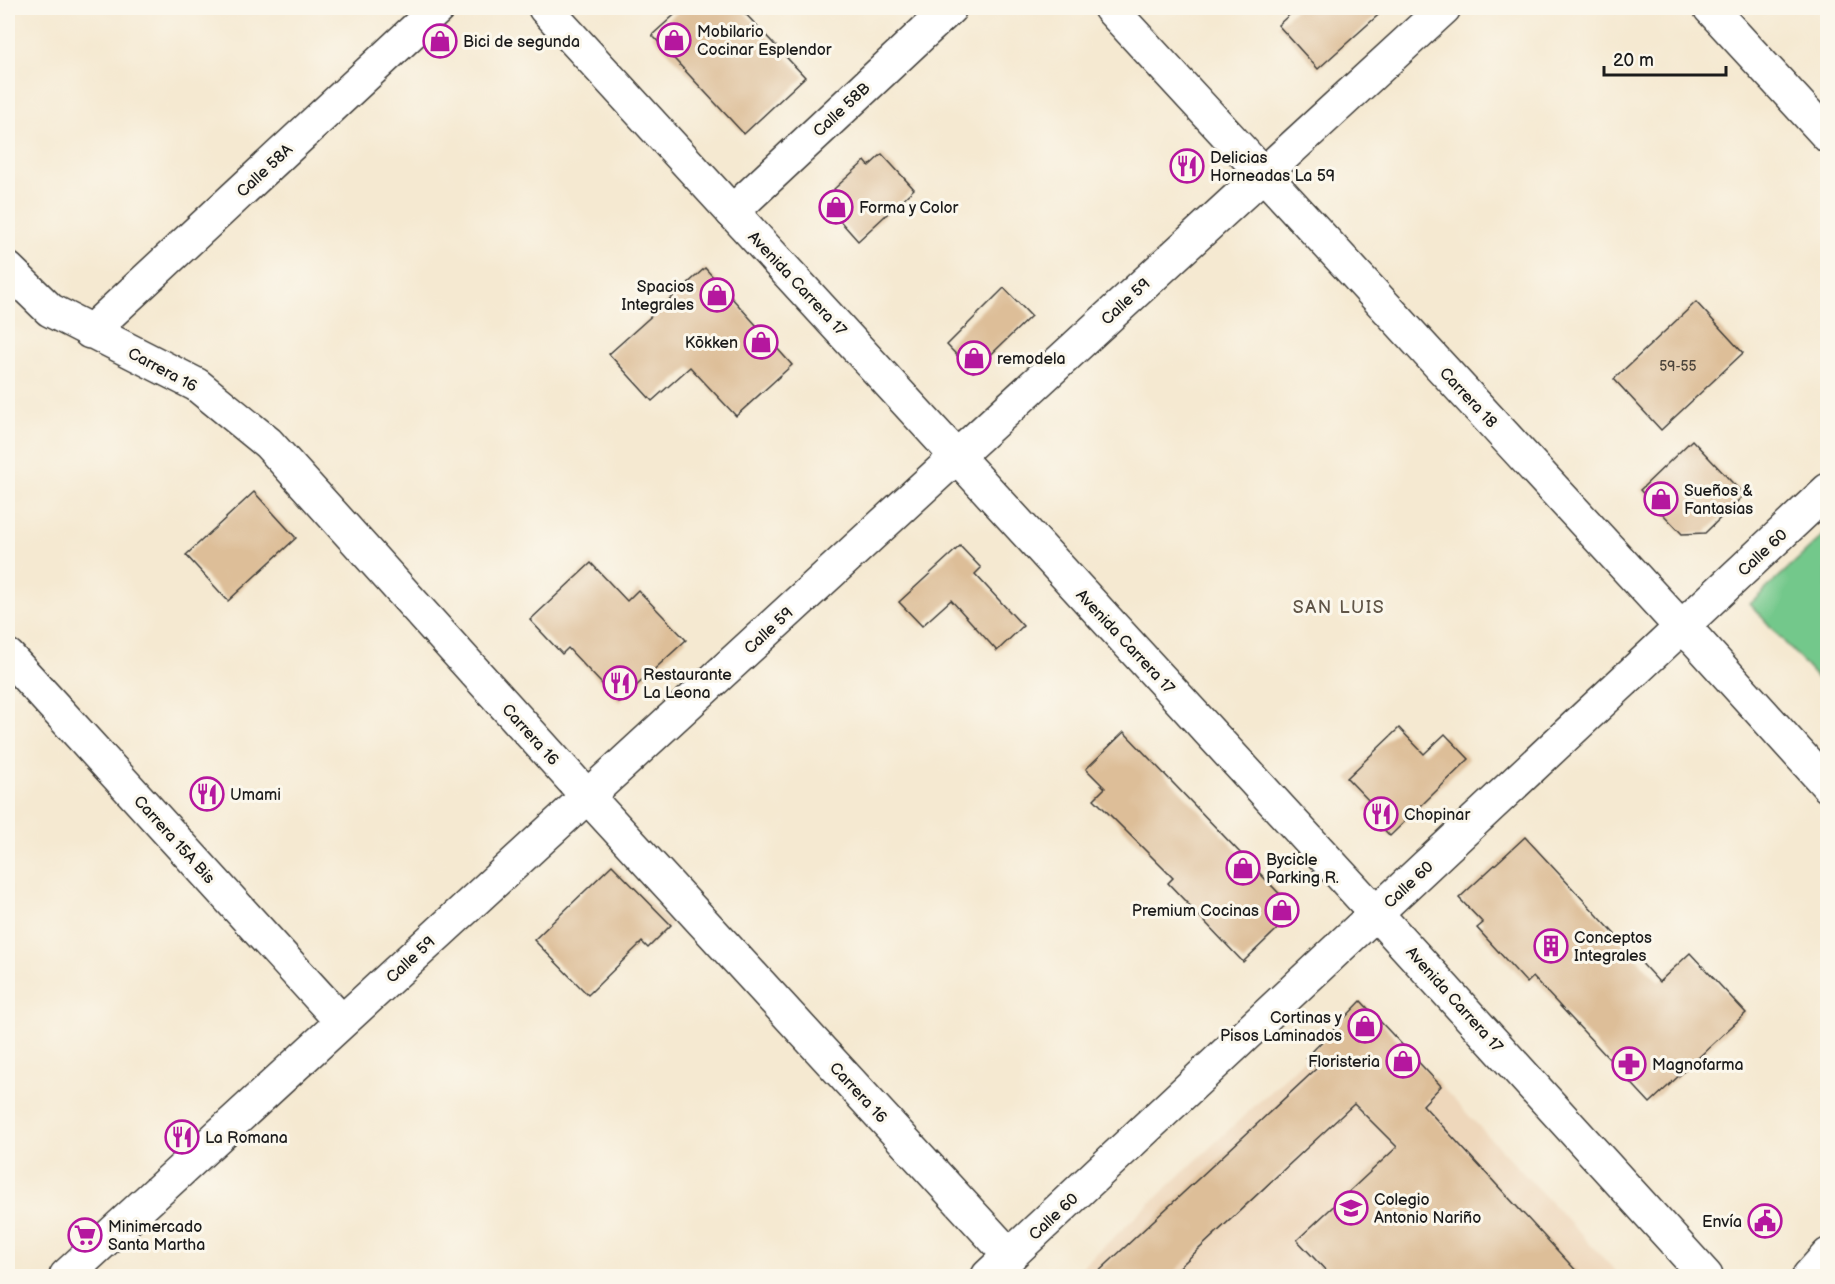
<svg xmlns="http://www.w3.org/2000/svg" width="1835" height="1284" viewBox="0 0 1835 1284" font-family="'Balsamiq Sans',sans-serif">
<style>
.built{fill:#eed7bb}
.green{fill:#73c88b;stroke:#487254;stroke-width:1.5}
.building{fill:#ddbe98}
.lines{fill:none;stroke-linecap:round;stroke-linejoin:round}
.minor-casing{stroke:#3d3b37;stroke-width:36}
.major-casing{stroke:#3d3b37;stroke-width:36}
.minor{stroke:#fff;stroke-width:33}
.major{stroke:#fff;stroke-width:33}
.labels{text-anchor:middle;stroke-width:6;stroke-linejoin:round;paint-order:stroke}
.number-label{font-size:14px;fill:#4c443b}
.poi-label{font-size:16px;fill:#1c1c1c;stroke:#fbf7ec;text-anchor:start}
.street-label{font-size:16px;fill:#1c1c1c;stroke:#fbf7ec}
.neighbourhood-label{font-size:18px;letter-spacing:1.5px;fill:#605547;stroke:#fbf7ec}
</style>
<rect width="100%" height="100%" fill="#fbf7ec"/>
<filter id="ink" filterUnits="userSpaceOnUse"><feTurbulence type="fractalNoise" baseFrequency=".0167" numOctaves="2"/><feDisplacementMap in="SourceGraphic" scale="12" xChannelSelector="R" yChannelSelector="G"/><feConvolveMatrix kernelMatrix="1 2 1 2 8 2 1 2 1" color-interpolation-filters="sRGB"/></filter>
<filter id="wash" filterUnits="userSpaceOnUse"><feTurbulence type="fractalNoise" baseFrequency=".008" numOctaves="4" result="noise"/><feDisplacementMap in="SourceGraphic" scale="24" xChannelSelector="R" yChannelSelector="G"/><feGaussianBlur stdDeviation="1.35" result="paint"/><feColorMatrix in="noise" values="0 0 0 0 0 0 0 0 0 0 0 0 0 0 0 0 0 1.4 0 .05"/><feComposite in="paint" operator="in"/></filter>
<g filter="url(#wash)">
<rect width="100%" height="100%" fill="#f5e9d1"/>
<path class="built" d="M1306,1058L1390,1139L1441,1086L1620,1276H1072Z"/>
<path class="green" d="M1827,532V689L1750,604Z"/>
<g id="blocks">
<path class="building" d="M682,8H740L805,77L744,134L652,35Z
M1297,8H1386L1318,69L1278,25Z
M882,154L914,189L858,241L826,205L838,194L834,189L865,161L869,166Z
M705,268L792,365L736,416L690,367L652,401L609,354Z
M1004,288L1031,316L973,372L947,345Z
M1696,302L1743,353L1661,430L1614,379Z
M1692,440L1744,495L1705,533L1682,534L1640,490Z
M254,492L296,538L228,601L186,555Z
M960,546L981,568L975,574L1023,626L997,651L951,600L922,626L899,602Z
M591,563L627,601L638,590L686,640L619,702L568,648L562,654L530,620Z
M1399,728L1424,754L1445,734L1469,759L1390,836L1365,809L1371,803L1347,778Z
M1124,732L1296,911L1243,962L1168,883L1173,878L1094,799L1105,788L1086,769Z
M1525,837L1659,982L1690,953L1746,1013L1650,1103L1533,977L1527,983L1477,928L1483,923L1459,898Z
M612,865L671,925L648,948L642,942L588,995L534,940Z
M1361,1001L1441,1086L1423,1105L1581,1276H1331L1297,1240L1397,1147L1354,1104L1170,1276H1094L1317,1068L1306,1058Z"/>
</g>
</g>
<g filter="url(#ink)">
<use href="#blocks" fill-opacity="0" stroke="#3d3b37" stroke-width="1.5"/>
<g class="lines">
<g class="minor-casing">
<path id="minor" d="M1110,8L1681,627L1696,640L1828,786
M1710,8L1828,136
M732,212L950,8
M8,269L50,310L197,385L268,443L587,796L1010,1256
M90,332L438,8
M8,656L342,1022
M66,1276L1444,8
M988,1276L1828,490
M1809,1276L1828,1255"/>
</g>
<g class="major-casing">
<path id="major" d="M545,8L1362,898L1706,1276"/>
</g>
<use href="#minor" class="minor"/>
<use href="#major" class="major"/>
</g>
</g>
<defs>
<g id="shop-ring" transform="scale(1.725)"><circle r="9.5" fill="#fbf7ec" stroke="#b5179e" stroke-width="1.5"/><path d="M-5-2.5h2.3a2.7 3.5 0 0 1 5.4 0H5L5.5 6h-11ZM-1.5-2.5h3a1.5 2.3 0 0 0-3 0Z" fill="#b5179e"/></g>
<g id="restaurant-ring" transform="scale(1.725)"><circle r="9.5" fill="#fbf7ec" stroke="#b5179e" stroke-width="1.5"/><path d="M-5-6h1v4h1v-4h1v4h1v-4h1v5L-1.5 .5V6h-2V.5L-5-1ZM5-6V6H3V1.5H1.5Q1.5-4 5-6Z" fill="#b5179e"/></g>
<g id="building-ring" transform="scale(1.725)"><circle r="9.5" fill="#fbf7ec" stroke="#b5179e" stroke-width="1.5"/><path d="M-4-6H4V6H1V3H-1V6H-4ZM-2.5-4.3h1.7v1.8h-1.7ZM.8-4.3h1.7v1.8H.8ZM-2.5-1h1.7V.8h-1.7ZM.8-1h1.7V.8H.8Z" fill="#b5179e"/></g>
<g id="pharmacy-ring" transform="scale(1.725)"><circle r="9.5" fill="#fbf7ec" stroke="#b5179e" stroke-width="1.5"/><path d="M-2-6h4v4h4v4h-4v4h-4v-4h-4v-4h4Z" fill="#b5179e"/></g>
<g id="school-ring" transform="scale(1.725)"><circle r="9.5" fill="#fbf7ec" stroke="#b5179e" stroke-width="1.5"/><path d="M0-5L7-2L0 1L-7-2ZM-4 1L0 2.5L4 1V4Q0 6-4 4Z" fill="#b5179e"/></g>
<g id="civic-ring" transform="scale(1.725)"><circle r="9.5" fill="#fbf7ec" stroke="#b5179e" stroke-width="1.5"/><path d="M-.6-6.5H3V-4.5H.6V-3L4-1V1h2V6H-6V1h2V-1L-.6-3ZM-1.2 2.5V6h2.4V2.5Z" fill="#b5179e"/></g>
<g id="supermarket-ring" transform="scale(1.725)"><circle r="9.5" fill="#fbf7ec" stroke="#b5179e" stroke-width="1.5"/><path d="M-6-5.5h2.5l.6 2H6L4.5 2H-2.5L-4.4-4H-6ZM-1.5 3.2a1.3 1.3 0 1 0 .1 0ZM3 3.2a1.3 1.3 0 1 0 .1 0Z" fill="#b5179e"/></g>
</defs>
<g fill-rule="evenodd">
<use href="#shop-ring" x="674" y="40"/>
<use href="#shop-ring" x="440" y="41"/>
<use href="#restaurant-ring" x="1187" y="166"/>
<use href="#shop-ring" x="836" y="207"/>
<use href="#shop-ring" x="717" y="295"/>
<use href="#shop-ring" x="761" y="342"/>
<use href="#shop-ring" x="974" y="358"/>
<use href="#shop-ring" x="1661" y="499"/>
<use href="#restaurant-ring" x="620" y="683"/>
<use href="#restaurant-ring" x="207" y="794"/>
<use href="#restaurant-ring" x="1381" y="814"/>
<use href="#shop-ring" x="1243" y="868"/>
<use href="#shop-ring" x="1282" y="910"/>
<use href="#building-ring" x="1551" y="946"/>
<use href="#shop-ring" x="1365" y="1026"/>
<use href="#shop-ring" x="1403" y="1061"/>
<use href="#pharmacy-ring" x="1629" y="1064"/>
<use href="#restaurant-ring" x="182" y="1137"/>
<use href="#school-ring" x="1351" y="1208"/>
<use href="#civic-ring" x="1765" y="1221"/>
<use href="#supermarket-ring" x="85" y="1235"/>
</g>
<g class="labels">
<g class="number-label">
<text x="1678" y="371">59-55</text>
</g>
<g class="poi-label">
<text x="697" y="37">Mobilario<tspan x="697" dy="18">Cocinar Esplendor</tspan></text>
<text x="463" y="47">Bici de segunda</text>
<text x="1210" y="163">Delicias<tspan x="1210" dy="18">Horneadas La 59</tspan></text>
<text x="859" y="213">Forma y Color</text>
<text x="694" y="292" text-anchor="end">Spacios<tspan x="694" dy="18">Integrales</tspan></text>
<text x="738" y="348" text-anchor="end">Kōkken</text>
<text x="997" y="364">remodela</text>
<text x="1684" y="496">Sueños &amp;<tspan x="1684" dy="18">Fantasias</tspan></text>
<text x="643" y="680">Restaurante<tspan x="643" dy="18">La Leona</tspan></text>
<text x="230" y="800">Umami</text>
<text x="1404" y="820">Chopinar</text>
<text x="1266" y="865">Bycicle<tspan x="1266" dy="18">Parking R.</tspan></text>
<text x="1259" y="916" text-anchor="end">Premium Cocinas</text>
<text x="1574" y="943">Conceptos<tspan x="1574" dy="18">Integrales</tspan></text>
<text x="1342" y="1023" text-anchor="end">Cortinas y<tspan x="1342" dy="18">Pisos Laminados</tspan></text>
<text x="1380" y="1067" text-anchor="end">Floristeria</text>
<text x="1652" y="1070">Magnofarma</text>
<text x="205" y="1143">La Romana</text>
<text x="1374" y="1205">Colegio<tspan x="1374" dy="18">Antonio Nariño</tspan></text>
<text x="1742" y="1227" text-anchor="end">Envía</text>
<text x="108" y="1232">Minimercado<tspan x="108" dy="18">Santa Martha</tspan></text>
</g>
<g class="street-label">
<text transform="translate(841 109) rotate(-43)" y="6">Calle 58B</text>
<text transform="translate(264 170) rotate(-43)" y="6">Calle 58A</text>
<text transform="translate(798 283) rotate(47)" y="6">Avenida Carrera 17</text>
<text transform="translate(1125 301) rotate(-43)" y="6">Calle 59</text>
<text transform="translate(163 369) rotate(28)" y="6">Carrera 16</text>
<text transform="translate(1469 397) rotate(47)" y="6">Carrera 18</text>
<text transform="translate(1762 552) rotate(-43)" y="6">Calle 60</text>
<text transform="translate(768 630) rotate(-43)" y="6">Calle 59</text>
<text transform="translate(1126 641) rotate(47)" y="6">Avenida Carrera 17</text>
<text transform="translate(531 734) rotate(48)" y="6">Carrera 16</text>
<text transform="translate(175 839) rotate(48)" y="6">Carrera 15A Bis</text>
<text transform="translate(1408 884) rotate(-43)" y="6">Calle 60</text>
<text transform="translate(410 959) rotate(-43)" y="6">Calle 59</text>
<text transform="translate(1455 999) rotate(48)" y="6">Avenida Carrera 17</text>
<text transform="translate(859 1092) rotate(47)" y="6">Carrera 16</text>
<text transform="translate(1053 1216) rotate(-43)" y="6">Calle 60</text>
</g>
<g class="neighbourhood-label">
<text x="1339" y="613">SAN LUIS</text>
</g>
</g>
<rect width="1835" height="1284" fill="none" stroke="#fbf7ec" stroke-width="30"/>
<path d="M1604 66v9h122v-9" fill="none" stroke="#1c1c1c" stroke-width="3"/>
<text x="1613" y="66" font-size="18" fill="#1c1c1c" stroke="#fbf7ec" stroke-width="4.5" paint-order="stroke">20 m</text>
</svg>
